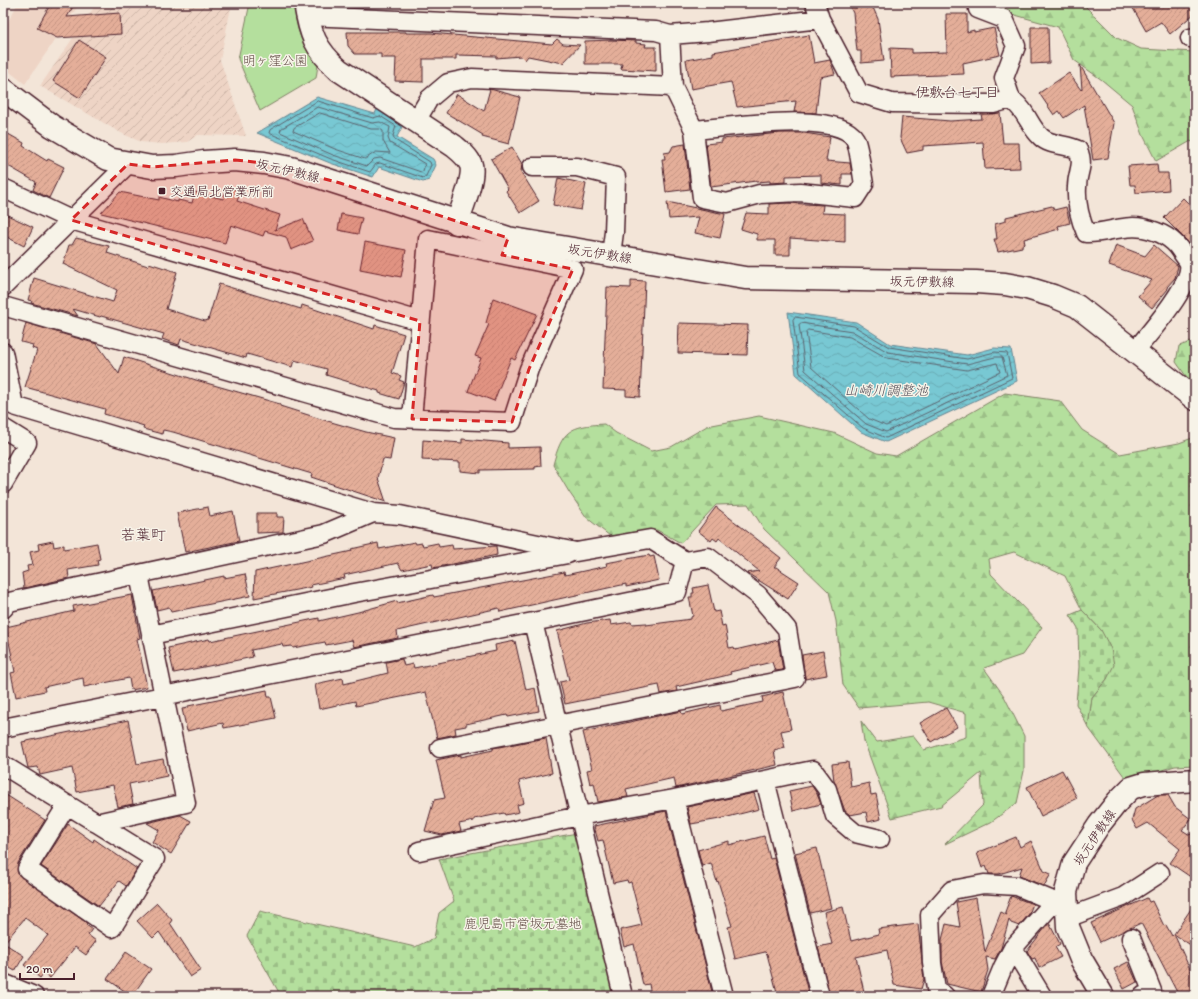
<svg xmlns="http://www.w3.org/2000/svg" width="1198" height="999" viewBox="0 0 1198 999" font-family="Itim,'Klee One',sans-serif">
<style>
.built{fill:#eed4c5}
.industrial{fill:url(#industrial-furrows)}
.forest{fill:url(#forest-firs);stroke:#7f7f64}
.cemetery{fill:url(#cemetery-stones);stroke:#7f7f64}
.park{fill:#b4df9d;stroke:#7f7f64}
.water{fill:url(#water-waves);stroke:#668490}
.lines{fill:none;stroke-linecap:round;stroke-linejoin:round}
.shore{stroke:#5c636e;stroke-width:1}
.building{fill:url(#building-hatch);stroke:#4a1f2b}
.minor-casing{stroke:#4a1f2b;stroke-width:21}
.tertiary-casing{stroke:#4a1f2b;stroke-width:25}
.secondary-casing{stroke:#4a1f2b;stroke-width:25}
.minor{stroke:#f7f3e8;stroke-width:18}
.tertiary{stroke:#f7f3e8;stroke-width:22}
.secondary{stroke:#f7f3e8;stroke-width:22}
.marked{fill:#d62828;fill-opacity:0.2;stroke:#d62828;stroke-width:3;stroke-dasharray:8 5;stroke-linejoin:round}
.poi-dot{fill:#4a1f2b;stroke:#f7f3e8;stroke-width:1.5}
.labels{text-anchor:middle;stroke-width:3;stroke-linejoin:round;paint-order:stroke}
.park-label{font-size:13px;fill:#644f48;stroke:#f7f3e8}
.street-label{font-size:13px;fill:#4a1f2b;stroke:#f7f3e8}
.poi-label{font-size:13px;fill:#4a1f2b;stroke:#f7f3e8;text-anchor:start}
.neighbourhood-label{font-size:14px;fill:#4a1f2b;stroke:#f7f3e8}
.water-label{font-size:14px;font-style:italic;fill:#58525d;stroke:#f7f3e8}
.quarter-label{font-size:15px;fill:#4a1f2b;stroke:#f7f3e8}
</style>
<defs>
<pattern id="industrial-furrows" width="10" height="10" patternUnits="userSpaceOnUse"><rect width="10" height="10" fill="#eed4c5"/><path d="M-1 1l2-2M0 10L10 0M9 11l2-2" fill="none" stroke="#ceb6a9"/></pattern>
<pattern id="forest-firs" width="22" height="20" patternUnits="userSpaceOnUse"><rect width="22" height="20" fill="#b4df9d"/><path d="M5 1l3.5 6h-7zM16 11l3.5 6h-7z" fill="#9cbf87"/></pattern>
<pattern id="cemetery-stones" width="16" height="16" patternUnits="userSpaceOnUse"><rect width="16" height="16" fill="#b4df9d"/><path d="M2 7V4a2 2 0 0 1 4 0v3zM10 15v-3a2 2 0 0 1 4 0v3z" fill="#9cbf87"/></pattern>
<pattern id="water-waves" width="16" height="10" patternUnits="userSpaceOnUse"><rect width="16" height="10" fill="#78c8d3"/><path d="M0 5q4-4 8 0t8 0" fill="none" stroke="#69abb5"/></pattern>
<pattern id="building-hatch" width="6" height="6" patternUnits="userSpaceOnUse"><rect width="6" height="6" fill="#e4ae99"/><path d="M-1 1l2-2M0 6l6-6M5 7l2-2" fill="none" stroke="#c59584"/></pattern>
</defs>
<rect width="100%" height="100%" fill="#f3e5d8"/>
<filter id="ink" filterUnits="userSpaceOnUse"><feTurbulence type="fractalNoise" baseFrequency=".025" numOctaves="2"/><feDisplacementMap in="SourceGraphic" scale="8" xChannelSelector="R" yChannelSelector="G"/><feConvolveMatrix kernelMatrix="1 2 1 2 8 2 1 2 1" color-interpolation-filters="sRGB"/></filter>
<g filter="url(#ink)">
<path class="built" d="M18,3H80L25,84L6,69L3,53V31Z"/>
<path class="industrial" d="M97,3H232L220,60L246,136L198,135L187,142L162,144L141,142L121,133L40,86Z"/>
<path class="forest" d="M996,3H1084L1086,7L1117,38L1141,49L1195,52V145L1191,141L1156,161L1143,135L1132,105L1102,80L1074,60L1058,27L997,10Z
M1191,342L1195,343V383L1186,376L1176,362L1179,346Z
M1005,393L1060,401L1082,430L1120,454L1179,443L1195,437V765L1175,766L1132,779L1124,776L1088,727L1092,697L1107,679L1101,630L1082,610L1065,576L1014,552L989,559L991,574L1042,627L1022,655L984,668L1004,696L1024,736V771L1017,803L991,822L945,844L983,805L981,773L941,806L892,818L864,741L861,721L877,742L913,736L924,750L966,737V713L928,702L859,708L843,685L836,621L829,592L764,529L748,504L716,505L681,543L657,530L610,536L587,518L569,492L553,465C562,430 570,426 604,424L616,433L651,451L671,447L707,426L759,416L834,433L877,453L896,456Z"/>
<path class="cemetery" d="M1082,610L1101,630L1111,649L1114,665L1107,679L1092,697L1088,727L1076,704L1079,667L1078,628L1070,615Z
M577,833L616,996H281L247,936L260,911L415,947L434,938L439,913L454,901L439,859Z"/>
<path class="park" d="M250,3H295C294,28 303,46 318,65L316,78L260,111L238,59Z"/>
<path class="water" d="M317,97L375,114L377,109L403,125L397,137L433,159L436,165L429,180L423,182L379,167L373,177L330,163L257,133Z
M788,312L856,322L890,344L967,355L994,348L1011,349L1017,381L886,442L861,432L796,374Z"/>
<g class="lines">
<path class="shore" d="M318,101L373,118L380,116L396,126L393,136L395,140L430,162L431,165L426,176L423,178L380,163L376,164L370,172L331,159L269,133L270,130Z
M318,107L372,123L380,122L390,127L388,138L390,143L425,164L423,171L421,172L380,158L374,159L367,166L333,155L280,132L281,129Z
M320,113L371,129H380L383,131V141L390,153L376,152L365,159L335,149L293,131L294,128Z
M795,317L854,326L889,347L967,359L995,352L1007,353L1012,378L886,438L863,428L800,373L793,320Z
M801,323L852,331L888,352L967,364L995,357H1002L1007,375L886,432L866,424L805,370L799,325Z
M808,330L850,337L887,358L967,370L997,363L1000,372L886,426L869,419L811,367L806,332Z"/>
</g>
<path class="building" d="M51,3H75L67,17L120,13L121,34L57,38L37,28Z
M848,3H871L878,19L884,61L861,63V51H857L853,13Z
M1130,3H1195V13L1170,34L1161,22L1146,31Z
M946,14H967V32L974,30V32L994,28L1000,55L963,63L964,74L891,77L890,48L912,49V53L947,52Z
M1031,27H1048L1049,63L1031,64Z
M347,32H406V33H431L552,44L557,39L563,44L580,45L563,63L528,56L525,60L521,56L496,58V56L456,55V59H423V82L395,81L396,58H381V54H355L348,46Z
M809,35L814,63L830,60L835,74L820,77L816,113L794,112L796,101L737,107L731,82L691,89L686,60L713,55V52Z
M79,40L106,57L80,98L53,81Z
M611,40L636,41V43L646,44L645,47H656V71L621,69L622,64H585V41Z
M1080,65L1114,123L1108,158L1093,160L1084,105L1064,118L1059,111L1054,115L1039,93L1069,73L1081,90L1082,89Z
M490,89L520,97L509,144L482,137L483,135L446,113L457,94L484,111Z
M1000,113L1003,143H1019L1020,168L985,169L983,142L923,146V150L907,153L900,138L902,117L950,121L982,119L981,114Z
M3,131L24,143L23,146L47,161L48,159L64,167L49,198L33,190L36,182L3,163Z
M780,133H804L830,137L826,161L850,163L852,174H842V185L821,183V175L786,176V182L770,183V181L756,182V181L711,187L706,144L722,142V139Z
M685,144L690,189L666,192L662,159H665L664,153L670,152L673,146Z
M512,147L522,164L521,172L539,201L520,213L506,191L508,189L491,159Z
M1157,164L1158,173H1168L1169,190L1136,193L1135,185H1130L1128,166Z
M558,178L586,184L581,210L553,205Z
M227,187L241,191L237,201L280,215L275,230L303,219L313,241L291,250L286,237L265,231L263,236L231,225L225,243L101,213L120,192L159,200V197L178,202V200L192,203L195,192L223,199Z
M1183,198L1195,210V249L1164,218Z
M667,202L725,214L720,238L695,233L699,217L669,219Z
M787,203L823,205L822,213L845,214V242L790,238V255H775V240H757V234L741,229L746,213L769,214V204Z
M1052,206L1054,210L1066,207L1070,223L1058,226L1059,229L1024,239L1025,244L1022,245V247L998,252L994,239H997L995,224L1006,221V217Z
M3,213L33,227L24,246L3,235Z
M341,214L362,218L358,234L338,230Z
M76,238L109,246L107,253L148,266L149,263L177,272L166,309L205,321L208,320L219,284L301,309L302,305L374,329L375,325L404,334L392,373L401,376L399,380L404,382L399,399L379,393V391L326,375L327,369L294,360L292,367L247,354L246,358L181,339L179,345L162,339L164,334L101,316L100,317L73,309L78,316L31,303L32,301L28,300L34,278L113,302L117,290L63,264L69,245H72Z
M365,242L406,250L401,277L360,269Z
M1116,245L1145,256L1154,245L1178,266L1175,278L1167,287L1168,289L1152,308L1138,296L1152,280L1109,265Z
M631,280L645,281L640,397L626,396V390L603,389L607,287L631,288Z
M493,298L537,314L515,360L511,358L494,401L468,391L481,358L475,356L489,324L486,323Z
M26,323L97,344L119,374L124,357L196,380L280,404V406L324,420L366,432L394,438L390,460L383,459L378,478L386,502L311,477L312,474L173,432L163,430L162,434L143,429L144,426L104,414L105,409L25,387L37,350L32,348L33,345L21,342Z
M679,323L748,325L747,355L678,353Z
M462,439L508,443V448L540,447L541,466L535,467V469L480,470V473L460,471V462L422,460L423,440L462,443Z
M208,507L210,516L233,511L239,541L185,552L177,513Z
M716,507L781,558L774,567H776L799,582L788,599L747,573L759,571L719,538L717,541L713,538L711,541L698,531Z
M257,513H277V517H284L283,532L257,533Z
M53,541L54,547L64,545V549L97,543L100,559L97,560L98,565L68,570L69,578L24,588L22,573L28,571L27,566L33,565L30,552L39,550L38,544Z
M415,542L416,544L422,543L423,546L438,543L439,547L452,545L453,549L496,546L497,555L433,568L432,564L402,570L398,563L344,575L345,578L311,585L312,587L254,598L255,572L352,551L351,549L378,543L379,549Z
M649,555L650,557L654,556L659,580L626,587V584L500,612L499,608L397,631L398,638L354,647L352,640L326,645L325,642L293,648L292,646L283,647L282,644L251,650L253,657L174,673L168,648L209,639L210,641L319,618V621L358,612L397,601V603L433,595L434,597L564,572L565,575L607,566L606,563Z
M245,574L250,596L171,612L169,607L157,610L153,591L224,576V578Z
M708,585L714,612L719,611L722,626L725,625L729,648L734,647L735,650L778,640L783,670L775,671L772,662L730,672L731,674L724,676L676,687L677,691L661,694L659,685L565,704L560,682L569,680L557,631L587,623L610,620L611,625L631,622L632,624L646,623V625L691,619V617L693,616L689,597H692V593H694L693,588Z
M132,595L140,638L137,639L147,687L131,690L129,678L84,687L83,678L44,687L45,691L16,697L11,673L15,672L6,627L74,611L73,606Z
M515,641L526,690L535,688L539,711L508,717L507,715L466,724V726L455,728L456,734L437,738L426,692L356,706L355,701L319,709L315,684L343,678L344,684L388,673L386,662L402,659L404,666L413,664L414,668L496,651L495,645Z
M823,651L827,675L805,679L802,655Z
M267,690L268,697H271L276,718L224,728L223,723L187,731L182,709L188,708V706Z
M783,692L791,729L781,731L785,748L774,751L777,765L676,788L674,778L626,789L628,797L598,802L594,783L590,784L587,770L592,769L583,732L681,711L682,714L720,705L721,711L763,702L762,697Z
M946,708L957,727L931,742L920,723Z
M128,720L137,764L163,759L167,776L129,784L133,804L118,807L113,785L77,792L72,768L40,775L38,767L28,768L22,742Z
M546,738L552,773L519,781L524,803L517,805L519,812L505,815L504,813L474,819V821L459,824L461,831L442,835L425,831L434,800L445,798L436,760L461,755V757L493,750V748Z
M848,762L851,787L869,783L871,795L876,794L881,819L868,822L866,812L850,815L845,811L834,781L832,764Z
M1062,770L1077,798L1041,816L1027,787Z
M812,786L817,794L821,804L793,811L789,791Z
M3,793L45,820L18,863V874L87,923L86,925L92,929L88,935L96,941L86,955L75,947L50,978L44,973L40,978L24,965L48,935L25,918L4,943L24,956L15,971L3,964Z
M754,793L759,809L720,819L691,824L687,807Z
M1158,795H1168L1175,807L1191,819L1182,830L1190,835L1195,829V880L1170,863L1180,849L1148,823L1137,829L1132,820L1135,809Z
M666,811L705,963L713,996H651L649,984L643,985L634,944L624,947L620,930L642,925L631,882L628,883L627,880L613,883L603,840L598,841L594,826Z
M180,815L191,821L171,854L152,842L159,830L147,823Z
M68,824L93,842L94,839L137,869L126,886L119,881L99,906L41,866Z
M764,836L770,859L774,858L809,996H778L767,954L765,952L735,959L728,927L732,926L718,881L717,882L711,863L702,866L698,850L729,841V845Z
M1016,837L1020,847L1031,841L1044,871L1051,874L1044,886L1019,876L1022,867L999,874H989L986,866L982,868L977,853Z
M817,848L831,908L810,913L795,853Z
M1011,896L1033,904L1029,914L1019,926L1011,923L1009,920L1001,948L995,959L986,957L988,970L981,992L947,984L942,962V940L946,924L960,927L956,902L976,898L985,952L1001,912L1007,915L1005,912Z
M1147,898L1149,902L1152,901L1164,926L1166,925L1172,936L1174,934L1195,980V996H1179L1141,923L1100,942L1091,923Z
M157,903L172,920L170,923L201,970L190,977L159,932L153,938L137,921Z
M1195,903V948L1174,934Z
M843,907L851,941L879,934L878,929L918,924L924,979L921,989L894,985L887,950L856,957L865,996H830L818,947L832,944L824,912Z
M1049,923L1060,944L1055,947L1061,957L1039,968L1035,958L1032,959L1027,951Z
M126,952L151,969L132,996L107,979Z
M1128,962L1137,982L1124,989L1114,969Z"/>
<g class="lines">
<g class="minor-casing">
<path id="minor" d="M815,3L820,19L859,93L892,103L993,104L1011,99L1004,78L1016,46L1004,19L978,9
M307,16L656,31L670,35
M1190,38L1195,37
M673,87L670,35L708,32L820,19
M1011,99C1028,112 1028,125 1041,137C1050,146 1067,144 1078,150C1085,166 1077,171 1077,187C1076,202 1080,219 1086,233C1106,234 1123,224 1143,228C1158,231 1173,238 1181,251C1183,255 1188,260 1189,264C1193,285 1148,334 1135,351
M416,121L429,99L448,83L472,78L673,87L694,130L702,198L727,203L760,194L800,192L855,198L864,184C862,175 859,146 855,139C838,109 725,128 694,130
M532,167H577L616,177L614,232L611,255
M3,188L71,220L420,321
M3,287L128,164
M3,306L394,418L512,422L529,369L573,269L428,239L412,419
M3,352L14,406L373,513L400,515L576,552L650,539L685,561L708,557L758,595L787,629L795,678L440,748
M3,428L27,443L3,484
M3,609L9,602L324,534L373,513
M533,622L677,592L685,561
M151,635L354,593L568,554
M3,728L533,622L623,996
M3,765L155,859L112,928L27,869L67,805
M765,780L820,996
M674,799L724,996
M96,823L186,803L139,575
M419,851L579,816L674,799L813,770L827,789L835,816L855,833L880,839
M1067,918L1123,897L1160,873
M1131,938L1152,991L1143,996
M1013,948L1042,996
M3,983L34,996
M945,996L936,989L932,963L930,915L952,890L984,884L1017,886L1065,906
M991,996L1003,967L1013,948L1054,902"/>
</g>
<g class="tertiary-casing">
<path id="tertiary" d="M305,3C310,34 315,49 339,70L454,146C460,151 468,157 471,165C475,177 461,210 457,223"/>
</g>
<g class="secondary-casing">
<path id="secondary" d="M3,89L52,126L108,159L152,167L176,166L204,162L235,160L264,163L291,168L508,238L745,278L976,282L1005,284L1027,288L1053,296L1077,306L1195,399
M1103,996L1081,959L1068,927L1066,892L1074,863L1099,825L1118,801L1131,788L1144,784L1195,780"/>
</g>
<use href="#minor" class="minor"/>
<use href="#tertiary" class="tertiary"/>
<use href="#secondary" class="secondary"/>
</g>
</g>
<path class="marked" d="M235,160L264,163L340,183L508,238L502,255L573,269L529,369L512,422L412,419L420,321L71,220L128,164L152,167Z"/>
<rect class="poi-dot" x="158" y="187" width="8" height="8" rx="2"/>
<g class="labels">
<g class="park-label">
<text x="275" y="65">明ヶ窪公園</text>
<text x="523" y="928">鹿児島市営坂元墓地</text>
</g>
<g class="street-label">
<text transform="translate(288 170) rotate(13)" y="5">坂元伊敷線</text>
<text transform="translate(600 253) rotate(9)" y="5">坂元伊敷線</text>
<text transform="translate(922 281) rotate(1)" y="5">坂元伊敷線</text>
<text transform="translate(1094 837) rotate(-56)" y="5">坂元伊敷線</text>
</g>
<g class="poi-label">
<text x="170" y="196">交通局北営業所前</text>
</g>
<g class="neighbourhood-label">
<text x="957" y="97">伊敷台七丁目</text>
</g>
<g class="water-label">
<text x="886" y="395">山崎川調整池</text>
</g>
<g class="quarter-label">
<text x="143" y="540">若葉町</text>
</g>
</g>
<rect width="1198" height="999" fill="none" stroke="#f7f3e8" stroke-width="16"/>
<rect x="8" y="8" width="1182" height="983" fill="none" stroke="#4a1f2b" stroke-width="1.5" filter="url(#ink)"/>
<path d="M20 973v6h54v-6" fill="none" stroke="#4a1f2b" stroke-width="2"/>
<text x="26" y="973" font-size="12" fill="#4a1f2b" stroke="#f7f3e8" stroke-width="3" paint-order="stroke">20 m</text>
</svg>
